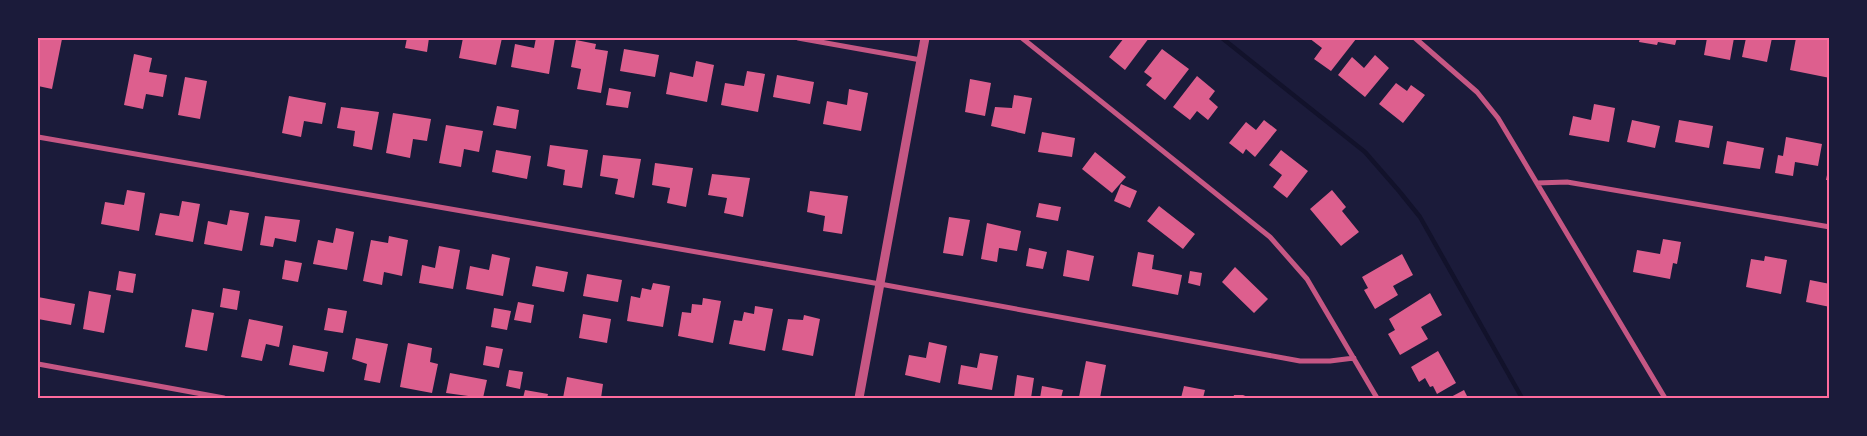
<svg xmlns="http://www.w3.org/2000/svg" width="1867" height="436" viewBox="0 0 1867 436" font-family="'Nunito Sans',sans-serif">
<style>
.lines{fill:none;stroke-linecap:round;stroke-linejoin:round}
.stream{stroke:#12122b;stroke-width:4.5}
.building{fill:#dd5f8e}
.minor{stroke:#c65784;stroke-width:5}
.tertiary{stroke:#c65784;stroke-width:9}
.neatline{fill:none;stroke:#ff6b9d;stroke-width:2}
</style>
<rect width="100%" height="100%" fill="#1b1b3a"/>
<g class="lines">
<path class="stream" d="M1222,38L1365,152L1399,191L1420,217L1522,398"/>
</g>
<path class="building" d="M38,38L62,39L52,89L38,86Z
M407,38H429L427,52L405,48Z
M463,38H502L496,65L459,58Z
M536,38H555L549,74L511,67L515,44L534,48Z
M1124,38H1149L1125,70L1109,57Z
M1309,38H1353L1356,39L1331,71L1314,59L1322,48Z
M1640,38H1677L1675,45L1658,42L1657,45L1639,42Z
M1707,38H1734L1730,60L1704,55Z
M1746,38H1772L1767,62L1742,57Z
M1796,38H1830V78L1790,70Z
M576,40L596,44L595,49L608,51L601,93L577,89L581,69L571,67Z
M624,49L659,55L655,77L620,71Z
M1162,49L1189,69L1165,100L1146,85L1152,78L1144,72Z
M134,54L152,58L149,72L167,75L163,97L146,94L143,109L124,105Z
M1375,55L1389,68L1365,97L1338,75L1352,57L1364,68Z
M696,61L714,65L707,102L666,94L670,72L693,77Z
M747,71L765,74L758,112L721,105L725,83L744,86Z
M777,75L814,82L810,104L773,97Z
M1197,76L1215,91L1209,99L1218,107L1208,120L1197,111L1190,120L1173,107Z
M185,77L207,81L200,119L178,115Z
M970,79L991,83L985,116L965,112Z
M1396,83L1407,91L1411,85L1425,95L1403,123L1379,104Z
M609,88L631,92L628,108L606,105Z
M849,89L868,93L861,131L823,124L827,101L847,105Z
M1014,95L1032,98L1025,134L991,126L995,107L1012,108Z
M289,96L326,103L322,124L304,121L301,137L282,133Z
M1594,104L1615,108L1609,142L1569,135L1573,116L1591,120Z
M497,106L519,110L516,129L493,125Z
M341,107L379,112L372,150L353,146L355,131L337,128Z
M393,113L431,119L427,141L413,139L410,158L386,153Z
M1264,120L1277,130L1255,157L1246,149L1243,154L1229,143L1246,122L1256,130Z
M1632,120L1660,126L1655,148L1627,142Z
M1679,120L1713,126L1709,148L1675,142Z
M446,125L483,131L479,152L464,149L461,167L439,163Z
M1042,132L1075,138L1072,157L1038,152Z
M1786,137L1822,144L1818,166L1795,162L1793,176L1775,173L1778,155L1783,156Z
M1727,141L1764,148L1760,169L1723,164Z
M550,145L588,150L582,188L563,185L565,170L547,166Z
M496,150L531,156L527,179L492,172Z
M1281,150L1308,171L1287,198L1273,187L1282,175L1269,165Z
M1095,152L1126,177L1112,193L1082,169Z
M603,155L641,159L634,198L615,194L618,179L600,176Z
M655,163L693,168L686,207L667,203L670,188L652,185Z
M1829,165H1830V180H1826Z
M712,174L750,178L743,217L724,213L727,198L708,195Z
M1121,184L1137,191L1130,208L1114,201Z
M127,190L145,193L139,231L101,224L105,202L124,205Z
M1332,190L1346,207L1342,211L1359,232L1341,246L1310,209Z
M810,191L848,196L842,234L823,231L825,216L807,212Z
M182,201L200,204L193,242L155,235L160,213L179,216Z
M1039,203L1061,207L1058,221L1036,217Z
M1159,206L1195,234L1183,249L1147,221Z
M230,210L249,213L242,251L204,244L208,221L227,225Z
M265,216L300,220L296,242L275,238L273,247L260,245Z
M949,217L970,220L963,256L943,253Z
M987,223L1021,231L1017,251L999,248L997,262L981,259Z
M336,228L354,232L347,270L313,264L318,240L333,243Z
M389,236L408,240L402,276L384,272L382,285L363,281L371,240L388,243Z
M1663,239L1681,242L1677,264L1673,263L1670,279L1633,272L1637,250L1660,254Z
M439,246L460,250L453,289L419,283L422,265L435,268Z
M1029,248L1047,252L1043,269L1026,266Z
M1067,250L1094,256L1089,281L1063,276Z
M1138,252L1154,255L1152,269L1182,275L1178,295L1132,286Z
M492,254L510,258L503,296L466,289L470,266L489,270Z
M1402,254L1413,275L1393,286L1398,295L1375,309L1364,290L1368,288L1362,277Z
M1765,256L1787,260L1781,294L1746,287L1751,259L1764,261Z
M285,260L302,263L298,282L282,279Z
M536,266L568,272L564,292L532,286Z
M1235,267L1268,299L1254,313L1222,282Z
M119,271L136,274L133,293L116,290Z
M1190,271L1202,273L1200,286L1188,283Z
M587,274L622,280L618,302L583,296Z
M1810,280L1830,284V307L1806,302Z
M653,283L670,286L663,327L627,321L631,296L640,298L642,288L651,290Z
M223,288L240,291L237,310L220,307Z
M89,291L111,295L104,333L83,329Z
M1430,293L1442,315L1421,327L1428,339L1400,355L1388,334L1395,330L1389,319Z
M38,297L75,304L71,325L38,319Z
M703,298L721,301L713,343L678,336L682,312L691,313L692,304L702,305Z
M518,302L534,305L531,323L514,320Z
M755,306L773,309L765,351L729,344L734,320L742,321L744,312L754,314Z
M328,308L347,311L343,333L324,330Z
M494,308L511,311L507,330L491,327Z
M192,309L214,313L207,351L185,347Z
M583,314L611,319L607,343L579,338Z
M804,315L820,319L813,356L782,350L788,319L803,320Z
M249,319L283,326L279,347L266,344L262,361L241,357Z
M356,338L388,344L380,383L364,380L367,364L352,359Z
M929,342L947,346L940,383L905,375L909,355L926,358Z
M408,343L432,348L430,362L438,364L432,393L400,387Z
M293,345L328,352L324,372L289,365Z
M486,346L503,349L499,368L483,365Z
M1438,351L1456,383L1437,394L1433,386L1430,387L1425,378L1419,382L1411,367Z
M980,353L998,356L992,390L958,384L961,365L977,368Z
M1086,361L1106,365L1100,398L1079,397Z
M509,370L523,372L520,389L506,386Z
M450,373L487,380L483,398L446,393Z
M1017,375L1034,378L1031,398L1014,397Z
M567,377L603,384L601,398H563Z
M1042,386L1063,390L1061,398H1040Z
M1184,386L1205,390L1203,398H1181Z
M525,390L548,394L547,398H523Z
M1464,390L1468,398H1449Z
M1234,395H1243L1250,398H1233Z"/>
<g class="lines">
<path class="minor" d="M798,38L921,60
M1022,38L1270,237L1307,279L1377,398
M1415,38L1477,92L1498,118L1665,398
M38,137L880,284L1300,361H1330L1354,358
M1537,183L1567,182L1830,227
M38,364L224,398"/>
<path class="tertiary" d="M859,398L925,38"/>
</g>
<rect width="1867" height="436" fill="none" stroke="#1b1b3a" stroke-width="78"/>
<rect x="39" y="39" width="1789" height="358" class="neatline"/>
</svg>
